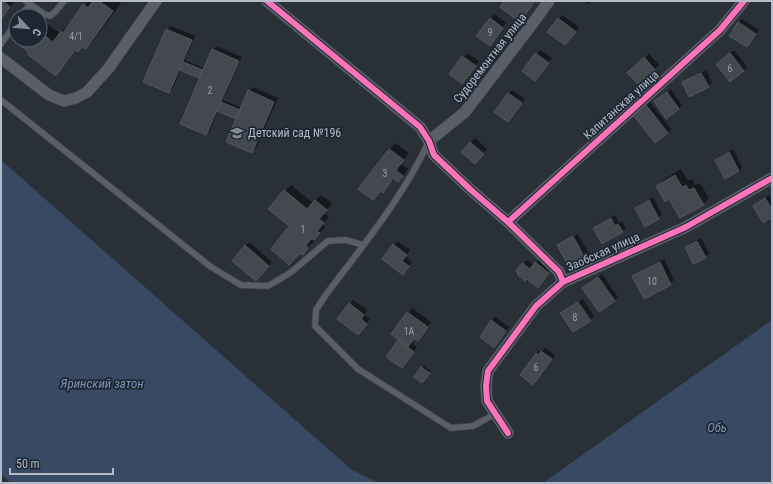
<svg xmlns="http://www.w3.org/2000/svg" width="773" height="484" viewBox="0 0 773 484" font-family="'Roboto Condensed',sans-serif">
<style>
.water{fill:#384963}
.shadow{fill:#0007}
.building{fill:#444950;stroke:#52575f}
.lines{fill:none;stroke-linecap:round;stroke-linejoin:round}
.lane-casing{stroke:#484c53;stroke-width:7}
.street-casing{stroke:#484c53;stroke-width:12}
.lane{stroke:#5a5e66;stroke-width:5.5}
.street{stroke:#5a5e66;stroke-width:11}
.cycleway-casing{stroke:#1d2633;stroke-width:8}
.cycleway{stroke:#fb73b8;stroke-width:6}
.labels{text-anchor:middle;stroke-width:3.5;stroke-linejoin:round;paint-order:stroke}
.number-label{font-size:10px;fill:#989fab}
.street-label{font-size:12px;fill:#b4bcc9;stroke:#1d2633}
.poi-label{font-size:12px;fill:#b4bcc9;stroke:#1d2633;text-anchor:start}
.water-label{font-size:13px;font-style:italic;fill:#7c92b1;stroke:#1d2633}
</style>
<rect width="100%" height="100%" fill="#2a3038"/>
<path class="water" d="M1,160L352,470L379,483H11L1,474Z
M772,320V483H543Z"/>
<path class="shadow" d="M1,1H15L1,19Z
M88,1H118L121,3L94,40L86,48L83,46L76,49L64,66L56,74L30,52L23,40H40V19L60,33L69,24L70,25Z
M584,1H592L589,4Z
M494,14L506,23L490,45L478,36Z
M562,15L579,27L565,44L558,19Z
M742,19L759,30L747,46L738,23Z
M171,26L195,36L185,60L205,69L213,50L217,46L242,57L223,100L242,108L249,91L253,87L278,98L256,148L252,152L239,115L218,111L210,130L206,134L202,74L199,77L181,69L173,88L169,92L167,30Z
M540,50L552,58L535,80L523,71Z
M734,50L747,67L743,71L721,60Z
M467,53L479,61L462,83L450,74Z
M649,54L659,65L639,84L629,73Z
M706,70L712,82L708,86L683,82L687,79Z
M671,89L682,105L679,109L655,101Z
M512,90L525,99L508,121L509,94Z
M650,102L671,129L667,133L639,112Z
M475,138L487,149L479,158L463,152Z
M395,143L409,153L401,164L408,169L404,175L398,181L394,178L383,191L360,189Z
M733,149L742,167L739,171L716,160L720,156Z
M681,169L688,181L692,179L695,185L700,183L709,198L703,204L670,198L657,186L663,180Z
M291,185L313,203L321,195L332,203L324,213L329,217L323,224L325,227L314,239L312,237L311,239L314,241L303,254L291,226L285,191Z
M769,195L772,199V216L754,206Z
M653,197L662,214L659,218L636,208L640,204Z
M615,215L619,223L622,221L626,228L622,232L595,228L598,224Z
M577,233L590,255L586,259L570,268L558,245L561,242V243L578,234Z
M701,238L709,253L705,257L686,247L690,243Z
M397,241L410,250L406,256L412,262L406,270L383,259Z
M249,242L272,262L259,276L245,246Z
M540,259L552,268L541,283L517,271L527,260L534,265Z
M664,259L674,280L670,284L634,277L637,273Z
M602,274L618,297L614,301L583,288Z
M583,299L594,316L590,320L565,310Z
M353,300L367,310L364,315L370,319L362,330L349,304Z
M412,308L431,322L421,336L414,337L411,342L417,347L402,367L388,357L400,340L392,334Z
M495,317L509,327L494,347L491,321Z
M545,348L555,355L533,384L521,375L536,353L540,350L542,351Z
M424,366L431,371L423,380L415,377Z"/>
<path class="building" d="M1,1H3L10,7L1,19Z
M93,1H99L113,11L86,49L82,47L78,52L75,50L56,76L27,54L29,52L19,45L22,40H40V32L53,42L61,31L63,33L83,4L88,8Z
M504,1H535L520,22L500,7Z
M490,18L503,28L490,46L476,36Z
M558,18L576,32L565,45L547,32Z
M738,22L756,34L747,47L729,36Z
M166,29L192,40L169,93L143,82Z
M212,49L239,61L206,135L180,124Z
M535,53L549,63L535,81L522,71Z
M730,53L744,71L730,82L716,64Z
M462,56L476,66L462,84L449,74Z
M644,57L655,70L639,85L627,73Z
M183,62L203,70L199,78L179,70Z
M701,73L709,87L689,97L682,82Z
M248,90L274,102L252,153L226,142Z
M667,92L679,109L666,119L654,101Z
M508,93L522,103L508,122L494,112Z
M221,102L240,110L236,119L217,111Z
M646,105L668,133L655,143L633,115Z
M470,142L484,154L475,164L461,152Z
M389,149L404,160L396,170L403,176L398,182L393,178L383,193L381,191L373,200L358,189Z
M729,152L739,171L725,179L715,160Z
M675,175L682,187L686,185L689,190L694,188L704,205L680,218L669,199L665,202L656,186Z
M284,190L307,209L315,200L327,210L319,219L324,223L317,231L320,233L314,240L312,238L306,245L308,248L303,255L300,253L289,265L271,249L289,226L268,209Z
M765,198L772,209V217L763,223L753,206Z
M649,200L659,219L645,227L635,208Z
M611,218L615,226L618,224L623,232L602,244L593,228Z
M573,236L586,260L570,269L557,245Z
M697,241L706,258L693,264L685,247Z
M393,244L407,255L402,261L409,266L403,275L382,259Z
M245,245L269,266L256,281L232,261Z
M535,262L549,273L538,288L527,279L525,281L517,274L518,273L516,271L522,263L530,269Z
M660,262L671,285L644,299L632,276Z
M598,277L615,301L599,312L582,288Z
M578,302L591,321L573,332L560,313Z
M349,303L364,315L361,319L367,324L358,335L337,319Z
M407,312L428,327L418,341L414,338L408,347L391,334Z
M491,320L506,331L494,348L480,337Z
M398,340L414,352L402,368L386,357Z
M541,351L552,359L533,385L520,375L536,353L538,355Z
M421,367L430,373L422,383L414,377Z"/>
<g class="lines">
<g class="lane-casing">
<path id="lane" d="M26,1L44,14L50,16L55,12L64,1
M21,16L30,4
M1,44L16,23
M1,100L211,267L241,285L268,286L290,273L328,241L346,240L363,245
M429,141C404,196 361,248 325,296L316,310L315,326L358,369L451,428L473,426L495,414"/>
</g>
<g class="street-casing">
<path id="street" d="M267,1L420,127L429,141L434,155L472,191L508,222L559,272L563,282
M1,58L49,95L64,101L76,98L87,92L108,69L156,1
M429,141L465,112L533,23L549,1
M508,222L720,30L744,1
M508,433L487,401L486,386L488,371L536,306L563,282L686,227L772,178"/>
</g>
<use href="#lane" class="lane"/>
<use href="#street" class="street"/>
<g class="cycleway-casing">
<path id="cycleway" d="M267,1L420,127L429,141L434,155L472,191L508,222L559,272L563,282
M508,222L720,30L744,1
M508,433L487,401L486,386L488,371L536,306L563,282L686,227L772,178"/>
</g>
<use href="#cycleway" class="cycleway"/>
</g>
<defs>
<g id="school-bare" transform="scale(1.08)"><path d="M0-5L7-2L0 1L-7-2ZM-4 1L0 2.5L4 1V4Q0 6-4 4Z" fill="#848b96" stroke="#1d2633" stroke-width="2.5" paint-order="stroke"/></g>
</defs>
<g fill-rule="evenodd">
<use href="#school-bare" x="237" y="133"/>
</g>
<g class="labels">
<g class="number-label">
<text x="490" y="36">9</text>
<text x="76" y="40">4/1</text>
<text x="730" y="72">6</text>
<text x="210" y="94">2</text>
<text x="385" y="177">3</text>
<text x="303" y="233">1</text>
<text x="652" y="285">10</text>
<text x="575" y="321">8</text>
<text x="409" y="335">1А</text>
<text x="536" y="371">6</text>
</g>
<g class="street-label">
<text transform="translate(490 58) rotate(-52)" y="4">Судоремонтная улица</text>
<text transform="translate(621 105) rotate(-42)" y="4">Капитанская улица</text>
<text transform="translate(603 252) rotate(-24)" y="4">Заобская улица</text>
</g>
<g class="poi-label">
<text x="248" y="137">Детский сад №196</text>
</g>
<g class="water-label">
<text x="102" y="388">Яринский затон</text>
<text x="717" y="432">Обь</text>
</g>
</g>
<rect width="773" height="484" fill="none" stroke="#b4bcc9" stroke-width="4"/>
<g transform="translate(28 28) rotate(116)"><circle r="19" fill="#1d2633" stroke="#59626f"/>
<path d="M0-3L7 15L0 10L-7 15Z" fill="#848b96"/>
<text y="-6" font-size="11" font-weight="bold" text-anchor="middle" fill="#b4bcc9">С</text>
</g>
<path d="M10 468v6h103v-6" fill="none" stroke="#b4bcc9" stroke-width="2"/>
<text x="16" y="468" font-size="12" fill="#b4bcc9" stroke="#1d2633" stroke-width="3" paint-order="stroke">50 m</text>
</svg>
